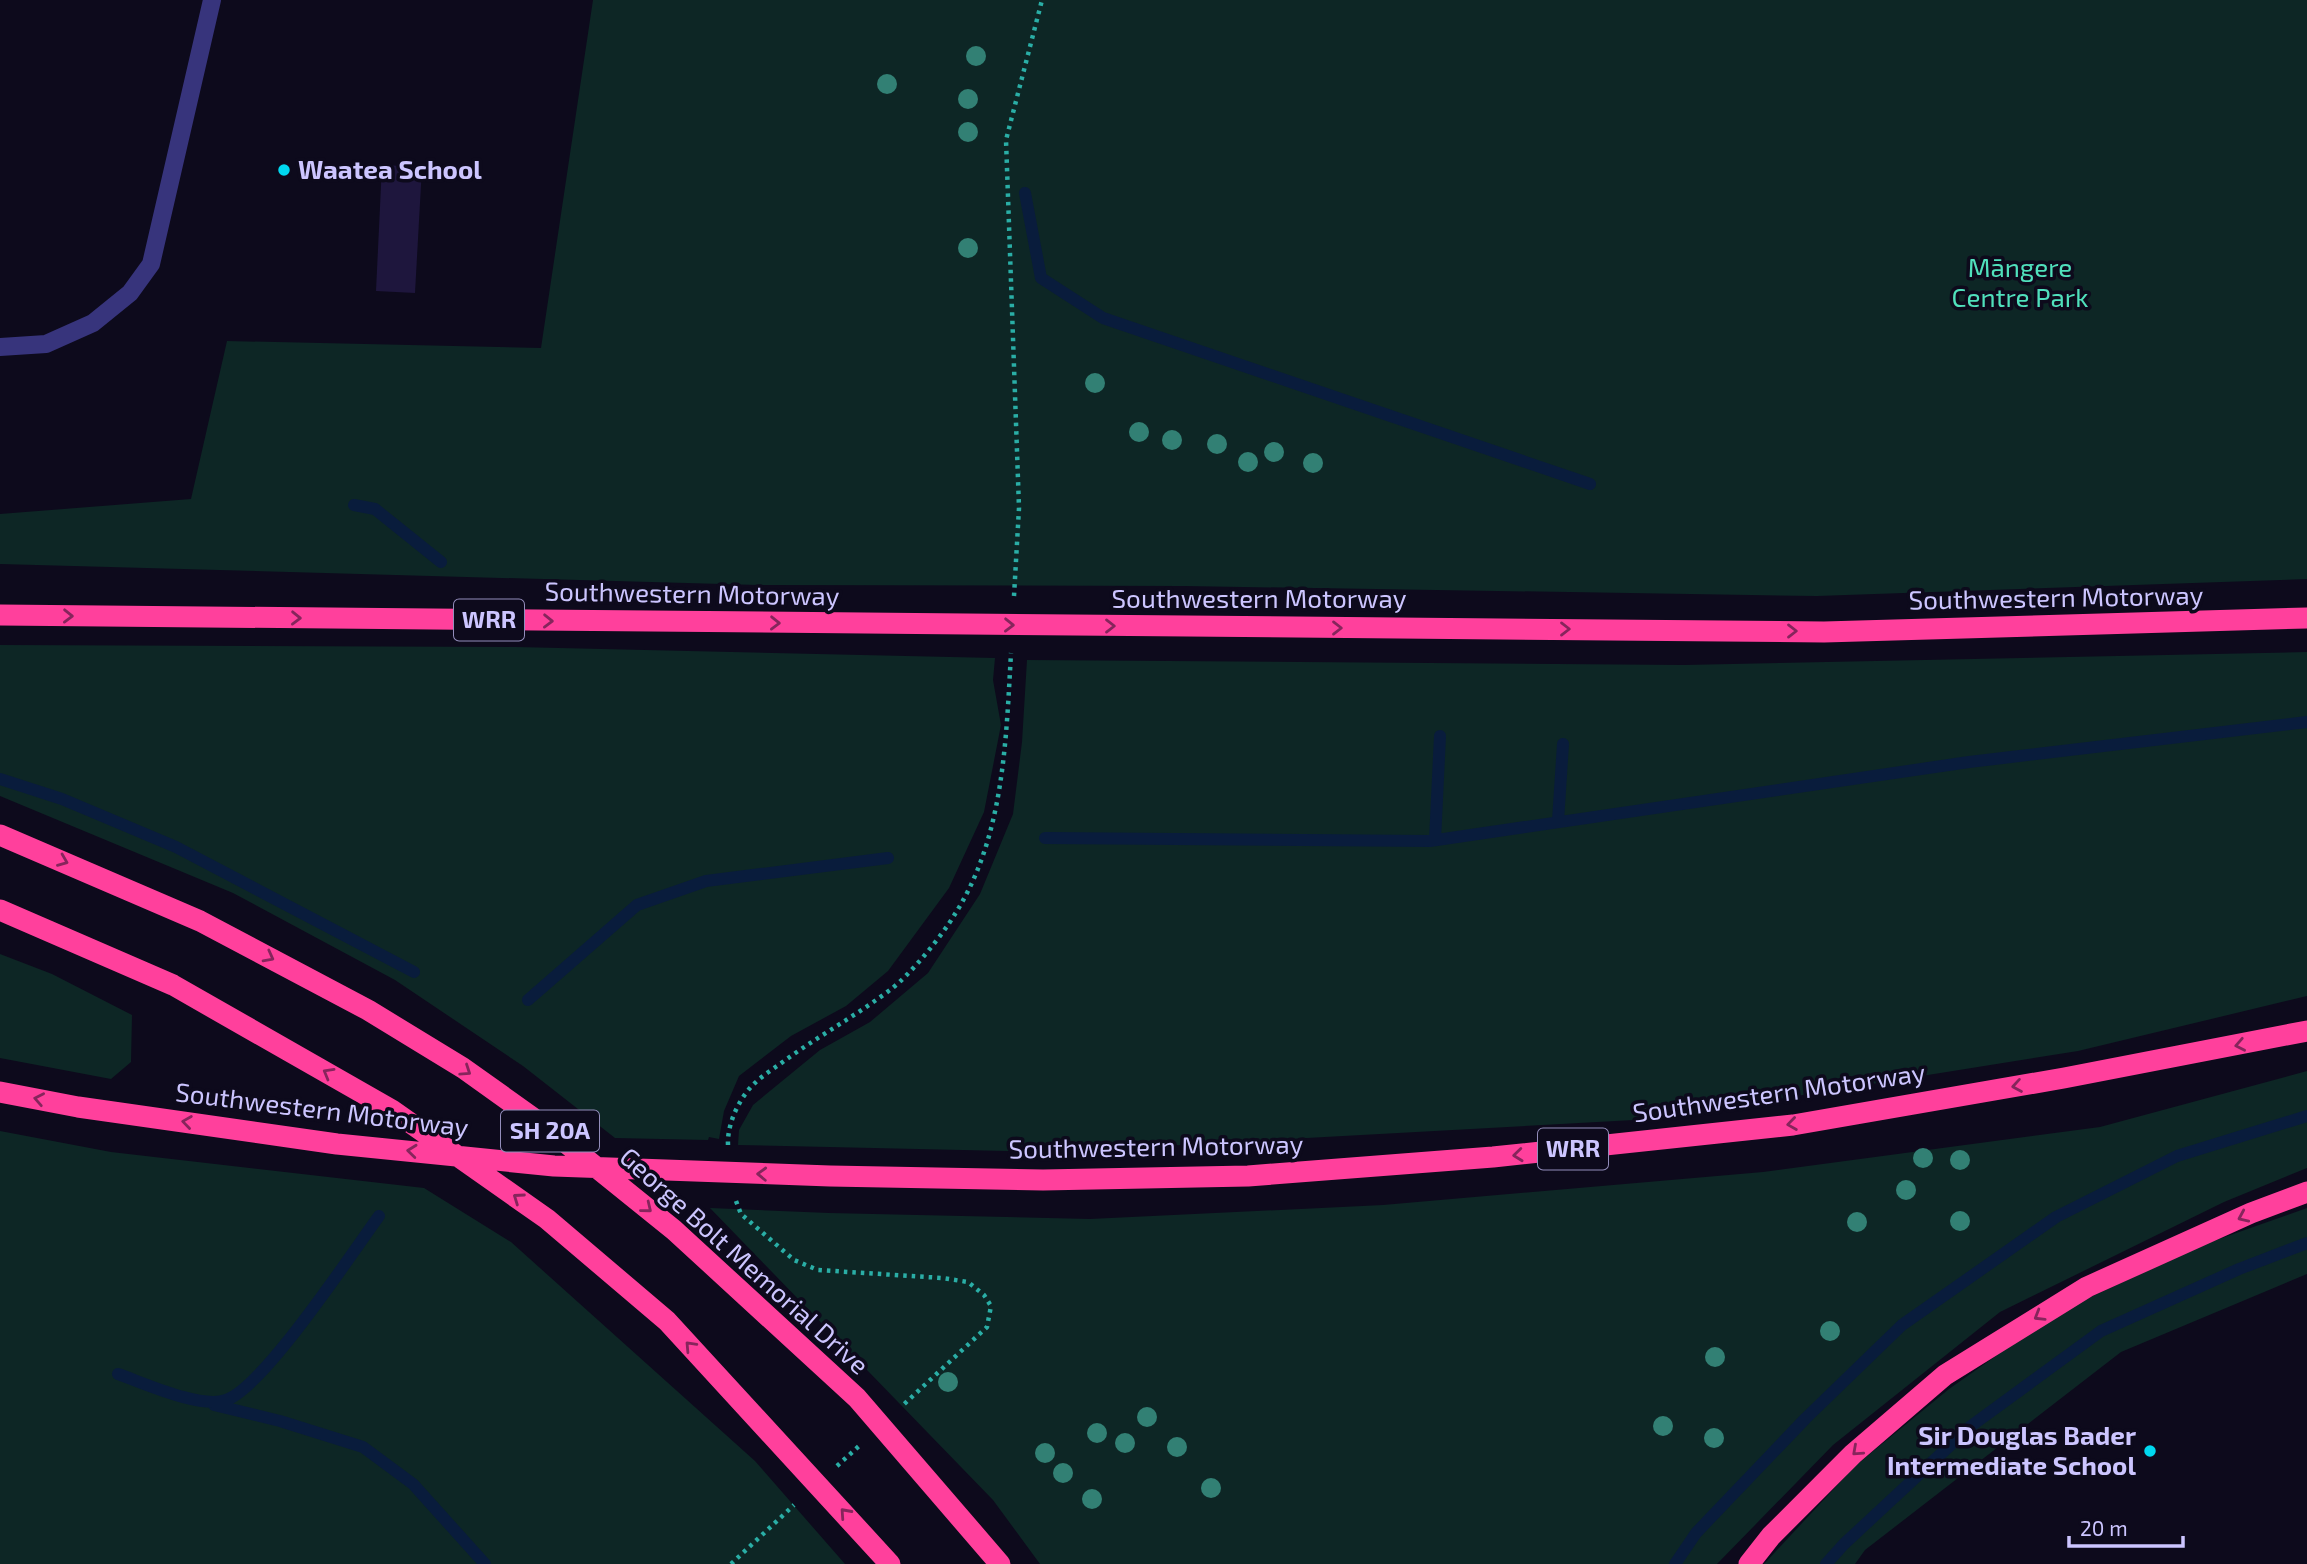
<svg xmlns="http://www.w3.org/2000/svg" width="2307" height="1564" viewBox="0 0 2307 1564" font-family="'Exo 2',sans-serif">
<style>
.green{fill:#0d2625}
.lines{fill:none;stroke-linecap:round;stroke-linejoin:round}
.stream{stroke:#091c3c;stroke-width:12}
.building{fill:#1e163d}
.path{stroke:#2aaea6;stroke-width:4.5;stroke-dasharray:3.5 5;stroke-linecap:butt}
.lane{stroke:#37347c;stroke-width:18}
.highway{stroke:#ff409c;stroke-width:21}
.tree{fill:#328074}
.oneway{stroke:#86255c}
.poi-dot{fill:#00d8f0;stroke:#0d0a1c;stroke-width:2.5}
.labels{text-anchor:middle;stroke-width:7;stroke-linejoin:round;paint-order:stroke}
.shield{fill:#0d0a1c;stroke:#938dbb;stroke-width:2}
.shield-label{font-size:24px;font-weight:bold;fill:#ccc5ff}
.poi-label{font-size:26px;font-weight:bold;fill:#ccc5ff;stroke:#0d0a1c;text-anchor:start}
.park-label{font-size:26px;fill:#50e0bc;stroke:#0d0a1c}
.street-label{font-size:26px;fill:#ccc5ff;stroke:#0d0a1c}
</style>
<rect width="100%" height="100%" fill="#0d0a1c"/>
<path class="green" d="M593,0H2307V579L1817,596L1184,586L758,585L0,564V514L191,499L227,341L541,348Z
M0,645L516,647L995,658L993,680L1001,725L984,812L949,888L888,971L846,1006L791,1036L739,1076L724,1111L719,1139L709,1137L708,1140L615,1138L523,1066L395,980L233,893L0,796Z
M2307,652V996L2078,1051L1652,1119L1055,1152L738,1145L739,1130L753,1105L820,1050L870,1022L928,973L980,894L1013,814L1022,742L1027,660L1684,665Z
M0,954L52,974L132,1015L131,1062L111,1079L0,1058Z
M2307,1071V1168L2224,1202L2000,1312L1833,1445L1717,1564H1040L993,1500L710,1208L829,1213L1090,1219L1383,1205L1763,1172L2100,1127Z
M0,1131L111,1152L424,1188L511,1242L755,1461L845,1564H0Z
M2307,1208V1274L2121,1352L1865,1550L1855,1564H1764L1855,1466L1949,1389L2020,1339L2080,1302L2205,1244Z"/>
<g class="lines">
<path class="stream" d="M1025,193L1041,278L1103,318L1590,484
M354,505L375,509L441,562
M0,779L62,799L176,847L414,972
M1558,821L1563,744
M1045,838L1430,841L1969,762L2307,722
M1435,840L1440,736
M528,1000L637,905L706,881L888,858
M118,1374C144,1383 200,1409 226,1400C263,1388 352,1253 379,1216
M214,1405L280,1421L363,1447L413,1484L485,1564
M1675,1564L1696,1533L1806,1418L1902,1325L2056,1217L2177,1156L2307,1116
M1826,1564L1844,1544L1971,1426L2101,1331L2239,1269L2307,1243"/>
</g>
<path class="building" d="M382,165L422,167L415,293L376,291Z"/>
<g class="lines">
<path class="path" d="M1014,596L1019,508L1006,140L1042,0
M728,1145C727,1125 738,1101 751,1087C759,1078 770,1071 780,1064C815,1038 854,1017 890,990C910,975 942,936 955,914C1004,837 1006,741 1011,653
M736,1201L741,1214L794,1260L818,1270L942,1278L968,1282L984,1295L991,1306L987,1327L901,1407
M837,1466L859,1446
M731,1564L794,1505"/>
<path class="lane" d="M0,347L46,344L93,323L130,293L151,264L212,0"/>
<path class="highway" d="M0,615L1824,632L2307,618
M0,835L200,921L368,1010L463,1068L550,1130L674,1230L857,1398L1000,1564
M0,910L173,985L392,1110L547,1219L667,1321L890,1564
M0,1092L78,1107L337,1144L554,1166L830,1176L1043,1180L1248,1176L1493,1157L1793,1125L2064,1078L2307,1031
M1749,1564L1771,1536L1853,1454L1945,1375L2087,1287L2251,1213L2307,1192"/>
</g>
<g class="tree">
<circle cx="976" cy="56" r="10"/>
<circle cx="887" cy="84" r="10"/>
<circle cx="968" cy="99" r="10"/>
<circle cx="968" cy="132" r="10"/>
<circle cx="968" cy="248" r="10"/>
<circle cx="1095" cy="383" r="10"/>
<circle cx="1139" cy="432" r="10"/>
<circle cx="1172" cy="440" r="10"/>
<circle cx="1217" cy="444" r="10"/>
<circle cx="1274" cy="452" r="10"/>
<circle cx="1248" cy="462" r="10"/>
<circle cx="1313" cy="463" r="10"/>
<circle cx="1923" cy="1158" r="10"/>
<circle cx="1960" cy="1160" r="10"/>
<circle cx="1906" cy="1190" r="10"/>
<circle cx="1960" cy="1221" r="10"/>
<circle cx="1857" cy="1222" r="10"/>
<circle cx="1830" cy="1331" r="10"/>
<circle cx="1715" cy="1357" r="10"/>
<circle cx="948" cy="1382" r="10"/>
<circle cx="1147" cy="1417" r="10"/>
<circle cx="1663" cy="1426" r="10"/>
<circle cx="1097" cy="1433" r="10"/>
<circle cx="1714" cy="1438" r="10"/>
<circle cx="1125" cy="1443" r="10"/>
<circle cx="1177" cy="1447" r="10"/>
<circle cx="1045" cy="1453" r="10"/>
<circle cx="1063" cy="1473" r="10"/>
<circle cx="1211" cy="1488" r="10"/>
<circle cx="1092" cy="1499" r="10"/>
</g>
<defs><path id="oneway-chevron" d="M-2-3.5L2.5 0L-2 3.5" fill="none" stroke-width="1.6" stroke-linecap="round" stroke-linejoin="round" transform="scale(1.75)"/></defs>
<g class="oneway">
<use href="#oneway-chevron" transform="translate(68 616) rotate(1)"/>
<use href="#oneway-chevron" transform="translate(296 618) rotate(1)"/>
<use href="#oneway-chevron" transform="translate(548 621) rotate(1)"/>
<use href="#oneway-chevron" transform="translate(775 623) rotate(1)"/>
<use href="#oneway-chevron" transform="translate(1009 625) rotate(1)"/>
<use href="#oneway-chevron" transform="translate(1110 626)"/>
<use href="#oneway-chevron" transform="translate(1337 628)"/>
<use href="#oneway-chevron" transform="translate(1565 629)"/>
<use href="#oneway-chevron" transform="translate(1792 631)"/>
<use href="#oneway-chevron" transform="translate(63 861) rotate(22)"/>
<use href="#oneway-chevron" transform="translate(269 957) rotate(28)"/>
<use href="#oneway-chevron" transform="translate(2240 1045) rotate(169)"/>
<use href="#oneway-chevron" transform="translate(466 1071) rotate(34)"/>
<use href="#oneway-chevron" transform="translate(328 1073) rotate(-150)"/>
<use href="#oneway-chevron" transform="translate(2017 1086) rotate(170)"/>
<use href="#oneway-chevron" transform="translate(39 1099) rotate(-169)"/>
<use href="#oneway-chevron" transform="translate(187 1122) rotate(-172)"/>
<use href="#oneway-chevron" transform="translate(1792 1124) rotate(172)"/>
<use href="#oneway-chevron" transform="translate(412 1151) rotate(-174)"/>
<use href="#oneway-chevron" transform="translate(1518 1155) rotate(174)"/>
<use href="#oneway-chevron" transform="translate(762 1174) rotate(-178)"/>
<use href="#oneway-chevron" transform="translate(518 1198) rotate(-145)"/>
<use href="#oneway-chevron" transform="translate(647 1208) rotate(39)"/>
<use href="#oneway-chevron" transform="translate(2243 1217) rotate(156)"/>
<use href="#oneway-chevron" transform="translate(2039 1316) rotate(149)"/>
<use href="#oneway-chevron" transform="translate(690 1346) rotate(-133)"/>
<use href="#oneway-chevron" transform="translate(1857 1451) rotate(138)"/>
<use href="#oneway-chevron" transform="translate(845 1513) rotate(-132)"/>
</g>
<g class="poi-dot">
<circle cx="284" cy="170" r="7"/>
<circle cx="2150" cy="1451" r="7"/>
</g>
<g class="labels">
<g class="shield">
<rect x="454" y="599.5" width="70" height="41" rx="5"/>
<rect x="501" y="1110.5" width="98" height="41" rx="5"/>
<rect x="1538" y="1128.5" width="70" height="41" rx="5"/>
</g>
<g class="shield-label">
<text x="489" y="628">WRR</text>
<text x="550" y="1139">SH 20A</text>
<text x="1573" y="1157">WRR</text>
</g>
<g class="poi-label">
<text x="298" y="179">Waatea School</text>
<text x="2136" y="1445" text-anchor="end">Sir Douglas Bader<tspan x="2136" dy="30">Intermediate School</tspan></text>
</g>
<g class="park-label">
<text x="2020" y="277">Māngere<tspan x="2020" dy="30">Centre Park</tspan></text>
</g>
<g class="street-label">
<text transform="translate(692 594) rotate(1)" y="9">Southwestern Motorway</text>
<text transform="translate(2056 598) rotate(-1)" y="9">Southwestern Motorway</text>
<text x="1259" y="608">Southwestern Motorway</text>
<text transform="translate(1779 1093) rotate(-8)" y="9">Southwestern Motorway</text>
<text transform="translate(322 1110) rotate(7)" y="9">Southwestern Motorway</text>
<text transform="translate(1156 1147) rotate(-1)" y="9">Southwestern Motorway</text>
<text transform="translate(744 1261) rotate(42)" y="9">George Bolt Memorial Drive</text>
</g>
</g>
<path d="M2069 1536v10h114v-10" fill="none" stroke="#ccc5ff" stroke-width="3.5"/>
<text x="2080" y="1536" font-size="21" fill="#ccc5ff" stroke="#0d0a1c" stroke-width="5" paint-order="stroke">20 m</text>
</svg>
